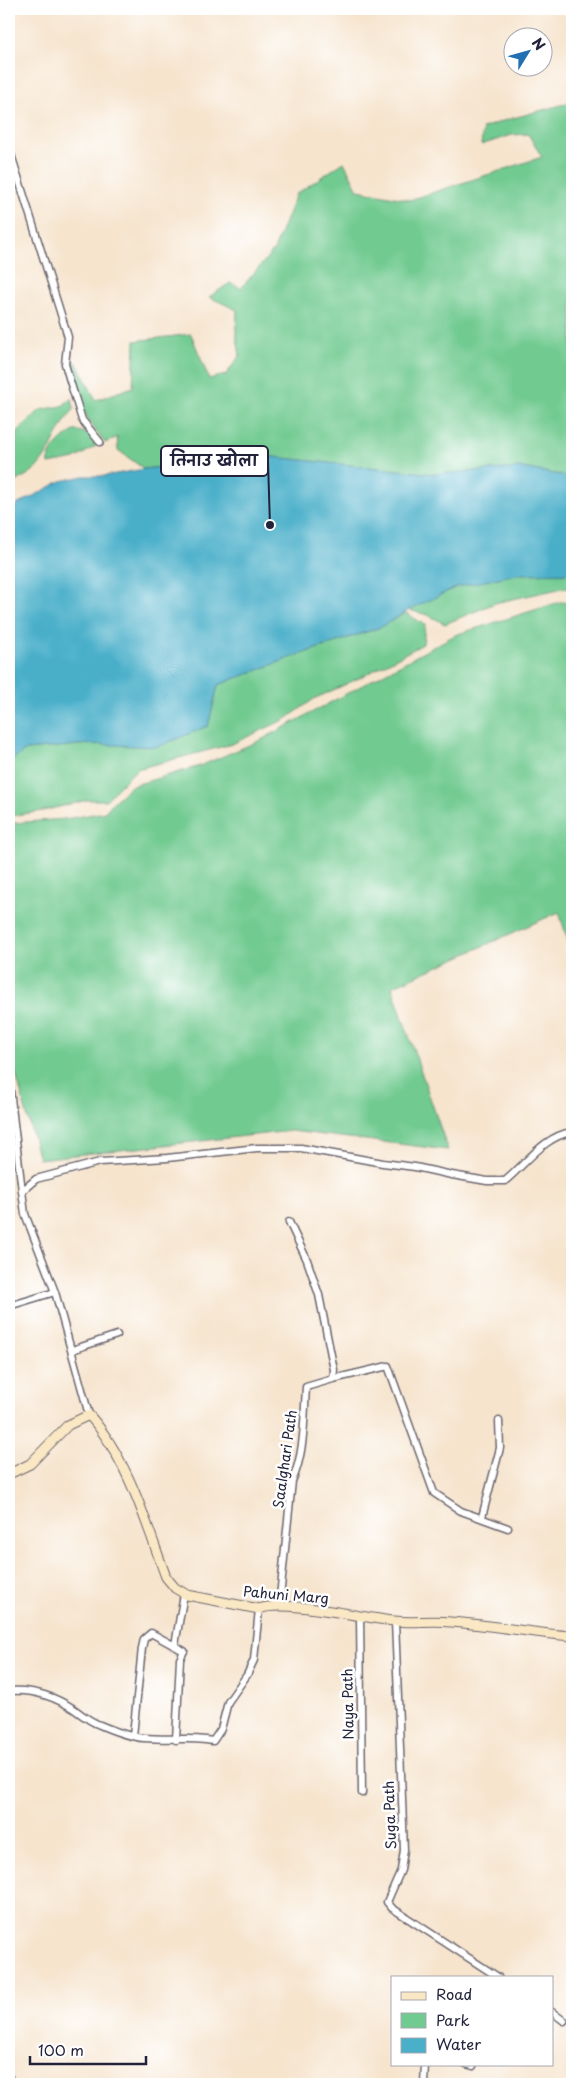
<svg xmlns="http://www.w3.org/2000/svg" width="581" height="2093" viewBox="0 0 581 2093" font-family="'Playpen Sans','Playpen Sans Deva',sans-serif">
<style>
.green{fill:#71ca90;stroke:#4a7666}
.water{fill:#4aafc9;stroke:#366882}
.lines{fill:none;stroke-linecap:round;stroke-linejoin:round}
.street-casing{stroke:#6c666e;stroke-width:9}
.secondary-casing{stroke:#6c666e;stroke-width:11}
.street{stroke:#fff;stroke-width:6}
.secondary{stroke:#fae7c3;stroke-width:9}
.labels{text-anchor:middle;stroke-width:5;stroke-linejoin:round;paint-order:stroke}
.street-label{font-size:14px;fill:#22223b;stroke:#fff}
.leader{fill:none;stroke:#22223b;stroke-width:2}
.callout-dot{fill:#22223b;stroke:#fff;stroke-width:2}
.callout{fill:#fff;stroke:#22223b;stroke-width:2}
.callout-label{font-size:15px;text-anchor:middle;font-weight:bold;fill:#22223b}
</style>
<rect width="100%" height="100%" fill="#fff"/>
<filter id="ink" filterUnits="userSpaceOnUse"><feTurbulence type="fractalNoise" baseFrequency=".02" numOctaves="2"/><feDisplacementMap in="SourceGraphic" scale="10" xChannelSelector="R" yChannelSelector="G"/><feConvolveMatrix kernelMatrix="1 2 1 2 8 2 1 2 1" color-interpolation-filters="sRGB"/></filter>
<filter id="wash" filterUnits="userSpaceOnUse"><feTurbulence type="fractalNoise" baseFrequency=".0096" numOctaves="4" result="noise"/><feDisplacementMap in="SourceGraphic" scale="20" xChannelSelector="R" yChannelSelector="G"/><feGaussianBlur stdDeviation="1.12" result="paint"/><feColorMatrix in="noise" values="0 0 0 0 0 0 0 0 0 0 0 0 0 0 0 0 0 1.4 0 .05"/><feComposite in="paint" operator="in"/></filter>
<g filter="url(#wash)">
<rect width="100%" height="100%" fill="#f6e4cd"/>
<path class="green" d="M572,102V477L522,468L434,474L264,456L144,469L118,450L117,437L105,443C84,418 76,396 69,364L76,362L96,400L133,387L135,341L191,334L209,379L226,375L240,355L236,333L237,310L209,297L230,283L241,288L274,250L296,194L344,162L358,190L410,200L542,157L528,134L512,135L481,145L483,128L506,120Z
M72,398L74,409C59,426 53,449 38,466C31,474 18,480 9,486V440L40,410L62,406Z
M74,431C84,430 95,437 96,446L75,459L49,464C47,449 63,438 74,431Z
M572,573V586L495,603L445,624L428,615L409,610L457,587L516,574Z
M560,602L572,603V954L559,912L392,987L448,1150L291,1131L39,1159L9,1049V825L13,823L65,819L105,812L114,801L131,786L200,766L261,740L455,635Z
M406,613L425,625L423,644L357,679L314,699L286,719L232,744L137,769L106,800H87L43,811L9,816V762L26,750L89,744L208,726L218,685L298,655L381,627Z"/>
<path class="water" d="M264,456L434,474L522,468L572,477V573L516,574L457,587L409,610L381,627L298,655L218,685L208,726L157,747L89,744L26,750L9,762V509L61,481L84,476H104L144,469Z"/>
</g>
<g filter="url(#ink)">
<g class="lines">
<g class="street-casing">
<path id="street" d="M9,148L68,337L65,364L70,381L82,420L100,442
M9,1081L22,1191
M55,1292L89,1415
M9,1306L55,1292L25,1214L22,1191L36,1179L100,1162L167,1158L257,1148H301L383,1163L415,1167L452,1175L487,1181H505C526,1164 544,1136 572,1132
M72,1350L117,1335
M333,1379L388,1366L434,1493L461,1511L508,1528
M482,1517L500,1448L499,1421
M279,1607L292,1481C305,1453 304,1418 306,1387L333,1379L334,1370L319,1295L307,1260L289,1222
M360,1616L362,1793
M395,1621L404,1850L401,1870L387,1902L392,1908L498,1977
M175,1645L184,1594
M9,1691C32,1689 54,1696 74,1709C82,1715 91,1722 100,1725C114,1731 130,1737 144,1738C167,1740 190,1737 213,1741L221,1729L228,1702L247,1675L254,1660L259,1609
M133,1736L142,1648L144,1639L151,1633L184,1651L180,1659L176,1740
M552,2012L564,2021
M466,2064L473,2066
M9,2077L11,2084
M424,2084L425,2064"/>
</g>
<g class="secondary-casing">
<path id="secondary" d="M9,1474L30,1464L68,1425L89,1415C128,1459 146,1523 166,1577L175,1588L187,1595L259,1609C284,1599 363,1618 394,1621C413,1623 432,1620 451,1622C492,1625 532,1633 572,1636"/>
</g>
<use href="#street" class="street"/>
<use href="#secondary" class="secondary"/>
</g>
</g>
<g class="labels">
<g class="street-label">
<text transform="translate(285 1459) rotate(-82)" y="5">Saalghari Path</text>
<text transform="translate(286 1595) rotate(5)" y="5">Pahuni Marg</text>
<text transform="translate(348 1704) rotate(-91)" y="5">Naya Path</text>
<text transform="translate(390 1815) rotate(-92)" y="5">Suga Path</text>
</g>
</g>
<path class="leader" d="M270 525L268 461"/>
<circle class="callout-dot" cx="270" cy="525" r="5"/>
<rect class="callout" x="161" y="446" width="107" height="30" rx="5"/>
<g class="callout-label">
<text x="214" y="466">तिनाउ खोला</text>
</g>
<rect width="581" height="2093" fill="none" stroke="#fff" stroke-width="30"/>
<rect x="391" y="1976" width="162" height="90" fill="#ffffff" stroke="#a7a7b1"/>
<rect x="401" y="1992" width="25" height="8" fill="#fae7c3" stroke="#a7a7b1"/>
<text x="436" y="2000" font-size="15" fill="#22223b">Road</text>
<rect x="401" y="2013" width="25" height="15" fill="#71ca90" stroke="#a7a7b1"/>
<text x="436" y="2026" font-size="15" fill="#22223b">Park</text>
<rect x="401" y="2038" width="25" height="15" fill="#4aafc9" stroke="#a7a7b1"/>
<text x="436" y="2050" font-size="15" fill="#22223b">Water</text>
<g transform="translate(528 52) rotate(53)"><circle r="24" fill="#ffffff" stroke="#a7a7b1"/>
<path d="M0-4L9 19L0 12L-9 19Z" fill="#1f6fb2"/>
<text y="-8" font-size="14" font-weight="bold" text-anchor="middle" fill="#22223b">N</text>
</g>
<path d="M30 2056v8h116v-8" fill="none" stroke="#22223b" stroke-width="2.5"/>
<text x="38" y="2056" font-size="15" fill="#22223b" stroke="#ffffff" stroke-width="4" paint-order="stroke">100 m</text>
</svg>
